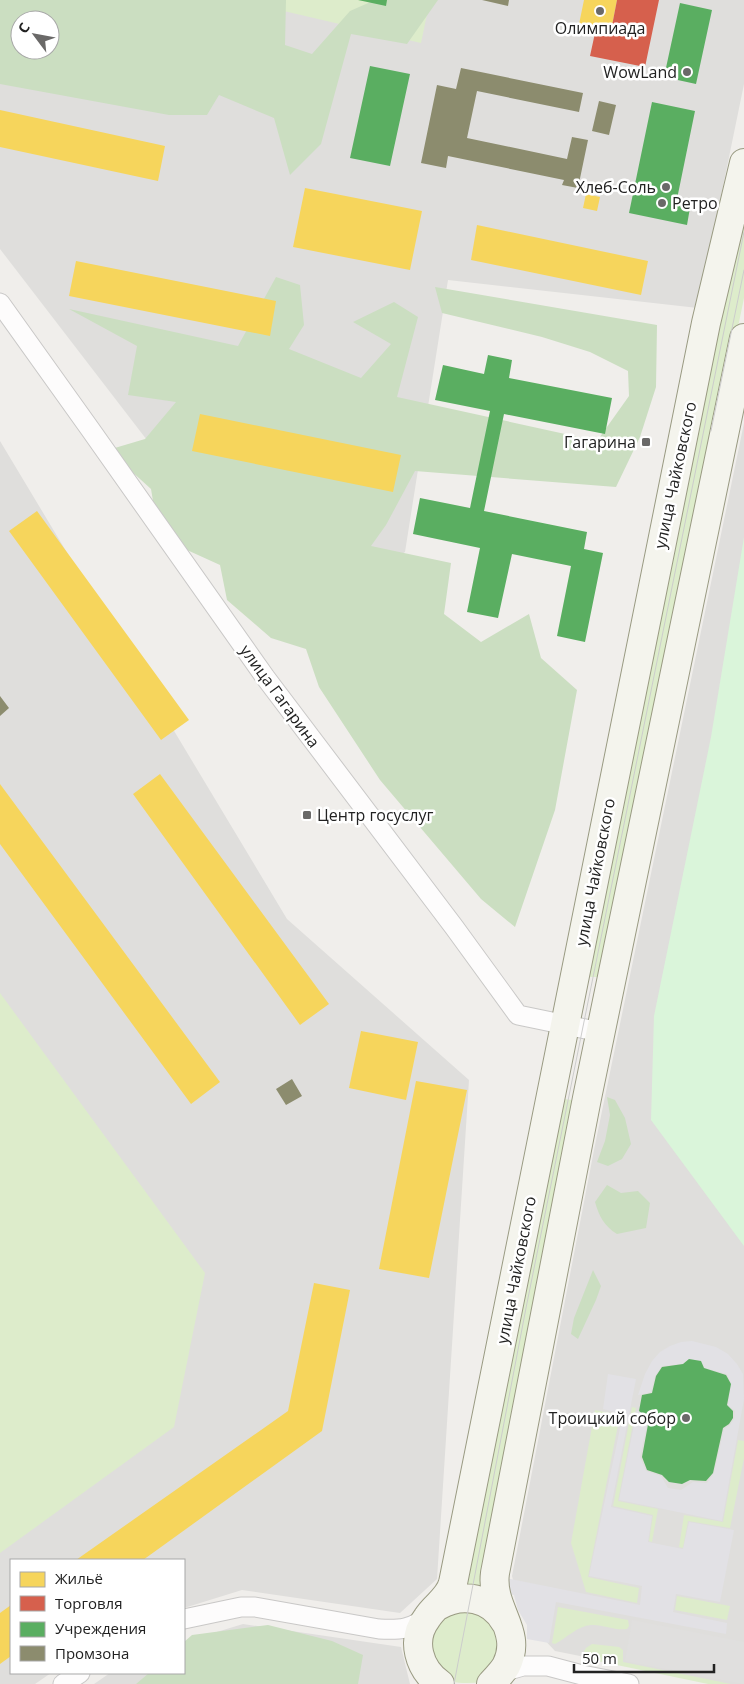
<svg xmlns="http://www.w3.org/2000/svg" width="744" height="1684" viewBox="0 0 744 1684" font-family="'Open Sans',sans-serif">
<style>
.residential{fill:#dfdedc;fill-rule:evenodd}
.grass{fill:#ddeccb}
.forest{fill:#cbdec1;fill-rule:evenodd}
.park{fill:#daf5da}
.parking{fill:#e0dfde}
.plaza{fill:#e2e1e5}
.homes{fill:#f6d55c}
.shops{fill:#d6604d}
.public{fill:#5aae61}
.industry{fill:#8c8c6e}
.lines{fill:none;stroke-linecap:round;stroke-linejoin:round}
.minor-casing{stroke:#c9c8c7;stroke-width:21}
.secondary-casing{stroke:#999a82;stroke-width:30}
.minor{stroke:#fdfcfc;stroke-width:19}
.secondary{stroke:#f4f4ed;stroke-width:28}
.tram{stroke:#ccc;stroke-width:1}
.poi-dot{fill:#6a6968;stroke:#fff;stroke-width:2}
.labels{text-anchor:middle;stroke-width:5;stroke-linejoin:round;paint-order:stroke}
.poi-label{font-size:16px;fill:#222;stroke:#fff;text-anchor:end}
.street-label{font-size:16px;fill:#222;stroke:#fff}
</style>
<rect width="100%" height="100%" fill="#f0eeeb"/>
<path class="residential" d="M0,0H744V84L698,308L448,280L405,552L290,626L0,249ZM20,20H50V50H20Z
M744,423V1684H720L555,1651L522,1616L512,1576L594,1150Z
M0,441L287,919L469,1080L437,1579L400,1613L242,1590L184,1608V1560H11V1673H51L35,1684H0Z
M243,1624L401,1647L410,1684H94L110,1673H184V1642Z"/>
<path class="grass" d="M255,0H430L421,43L258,5Z
M744,210V298L604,977H586Z
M0,993L205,1273L174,1427L0,1553Z
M564,1099L580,1101L484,1587L466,1584Z
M632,1407L636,1408L618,1501L658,1509L652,1542L649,1541L653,1515L613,1506Z
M595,1410L620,1415L588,1577L639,1588L637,1603L586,1592L571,1543Z
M738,1440L744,1441V1458L730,1528L688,1521L683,1548L679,1547L684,1515L723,1522Z
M677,1596L730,1606L727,1620L675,1610Z
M473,1603L506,1642L483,1682C467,1684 451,1684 437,1676L427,1626Z
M558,1607L628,1620L629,1626L627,1629C615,1631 603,1624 591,1625C578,1626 566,1638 555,1644L552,1643Z
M592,1644L619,1647L623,1650V1662L731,1684H708L588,1659L584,1651L586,1648Z"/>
<path class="forest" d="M0,0H286L285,45L312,54L350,11L375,0H438L407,44L351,34L321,144L290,175L274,118L219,95L207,115H169L0,84ZM20,20H50V50H20Z
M276,277L300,285L304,325L289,349L361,378L391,344L353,322L394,302L418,317L397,397L597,441L629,396L628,371L590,352L542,337L442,313L435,287L657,325L656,387L640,437L616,487L415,471L386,525L371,546L451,563L444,614L481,642L529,614L541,658L577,690L555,810L515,927L481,899L380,780L319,687L306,649L271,638L227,600L220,565L187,550L155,513L151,489L108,450L145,439L176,402L128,395L137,346L69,309L238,346Z
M607,1097L615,1100L625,1118L631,1144L622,1159L608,1166L597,1162L605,1141L610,1115Z
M607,1185L621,1193L638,1191L650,1203L646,1228L617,1234C604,1226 599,1216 595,1202Z
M593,1270L601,1286L596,1300L578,1339L571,1334L574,1318Z
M268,1625L332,1641L363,1655L358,1684H136L149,1673H184V1642L192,1635Z"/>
<path class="park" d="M744,537V1246L651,1120L654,1016L711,737Z"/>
<path class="parking" d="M632,1620L744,1642V1684L625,1661Z"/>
<path class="plaza" d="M692,1341L716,1347L728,1354L737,1364L743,1374L744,1399L722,1521L619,1500L637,1410L648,1420L640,1457L646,1471L661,1476L668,1488L681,1490L693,1482L707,1483L714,1473L724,1429L730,1425L734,1419L735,1411L728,1405L731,1384L727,1374L705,1368L701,1361L689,1359L682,1364L662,1366L655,1376L651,1392L638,1395L645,1374L652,1361L660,1352L670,1346L681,1342Z
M608,1374L636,1379L611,1507L652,1516L648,1542L683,1549L689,1522L734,1530L720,1602L676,1594L673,1612L727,1623L726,1634L556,1602L549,1643L527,1639V1625L518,1610L514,1595L503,1593L506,1578L640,1605L642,1586L589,1576L623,1414L603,1409Z"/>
<path class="homes" d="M584,0H617L610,36L578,29Z
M0,110L165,146L158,181L0,147Z
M305,188L422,211L410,270L293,247Z
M586,194L600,197L597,211L583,208Z
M477,225L648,261L641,295L471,260Z
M76,261L276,301L270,336L69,296Z
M200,414L401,455L393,492L192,451Z
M37,511L189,720L161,740L9,531Z
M160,774L329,1004L300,1025L133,794Z
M0,784L220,1082L191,1104L0,844Z
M361,1031L418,1042L406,1100L349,1088Z
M416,1081L467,1090L429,1278L379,1269Z
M314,1283L350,1290L322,1431L143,1560H76L288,1411Z
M11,1605V1656L0,1664V1613Z"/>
<path class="shops" d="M617,0H659L645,67L590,56L595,33L610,36Z"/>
<path class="public" d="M358,0H387L386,6Z
M680,3L712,10L696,84L664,77Z
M370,66L410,74L390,166L350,158Z
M652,102L695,111L677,199L691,202L687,225L629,213Z
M488,355L512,360L509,378L612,398L605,434L504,414L484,511L587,532L584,549L603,553L585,642L557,636L571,566L512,554L498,618L467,612L480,548L413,534L420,498L470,508L490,411L435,400L443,365L484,374Z
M689,1359L701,1361L704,1368L726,1375L731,1384L727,1405L733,1411V1418L729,1424L723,1428L713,1473L706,1481L690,1480L682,1484L669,1482L662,1475L647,1470L642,1457L649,1419L639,1411L642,1395L652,1393L656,1376L662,1367L683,1364Z"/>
<path class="industry" d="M482,0H509L508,6Z
M461,68L583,93L579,112L477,91L467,138L567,159L572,137L588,140L578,188L562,185L564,180L448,156L446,168L421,163L437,85L456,89Z
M599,101L616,105L609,135L592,131Z
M0,696L9,708L0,716Z
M292,1079L302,1096L286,1105L276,1089Z"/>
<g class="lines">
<g class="minor-casing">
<path id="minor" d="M0,303L90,429L265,677L454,927L518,1015L600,1032
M184,1619L241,1607H255L379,1629C399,1630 412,1630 427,1616
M498,1677L509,1670L523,1666H548L582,1675L629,1684
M63,1684L80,1673"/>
</g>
<g class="secondary-casing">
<path id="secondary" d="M438,1606C462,1592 491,1597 505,1622
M440,1684C419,1669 410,1640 427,1618C435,1605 449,1599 453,1583L706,323L744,163
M491,1684C496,1678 502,1673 506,1666C524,1631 490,1610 495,1573L587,1098L744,338"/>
</g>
<use href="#minor" class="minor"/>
<use href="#secondary" class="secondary"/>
<path class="tram" d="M711,431L744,270
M454,1684L526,1308L744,232"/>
</g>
<g class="poi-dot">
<circle cx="600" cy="11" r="5"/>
<circle cx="687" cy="72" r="5"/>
<circle cx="666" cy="187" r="5"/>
<circle cx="662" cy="203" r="5"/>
<rect x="641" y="437" width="10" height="10" rx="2.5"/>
<rect x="302" y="810" width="10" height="10" rx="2.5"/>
<circle cx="686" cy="1418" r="5"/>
</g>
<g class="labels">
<g class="poi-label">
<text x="600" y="34" text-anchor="middle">Олимпиада</text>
<text x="677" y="78">WowLand</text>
<text x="656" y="193">Хлеб-Соль</text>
<text x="672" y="209" text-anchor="start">Ретро</text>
<text x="636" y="448">Гагарина</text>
<text x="317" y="821" text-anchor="start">Центр госуслуг</text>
<text x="676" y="1424">Троицкий собор</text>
</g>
<g class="street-label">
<text transform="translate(675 475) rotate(-78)" y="6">улица Чайковского</text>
<text transform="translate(280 696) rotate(54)" y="6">улица Гагарина</text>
<text transform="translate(595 872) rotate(-79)" y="6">улица Чайковского</text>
<text transform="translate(516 1270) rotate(-79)" y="6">улица Чайковского</text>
</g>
</g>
<rect x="10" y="1559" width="175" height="115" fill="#ffffff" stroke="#a7a7a7"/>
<rect x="20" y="1572" width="25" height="15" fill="#f6d55c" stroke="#a7a7a7"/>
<text x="55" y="1584" font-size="15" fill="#222222">Жильё</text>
<rect x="20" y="1596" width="25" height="15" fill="#d6604d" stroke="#a7a7a7"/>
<text x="55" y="1609" font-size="15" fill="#222222">Торговля</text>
<rect x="20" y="1622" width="25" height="15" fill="#5aae61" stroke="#a7a7a7"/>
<text x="55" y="1634" font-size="15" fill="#222222">Учреждения</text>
<rect x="20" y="1646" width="25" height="15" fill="#8c8c6e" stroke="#a7a7a7"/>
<text x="55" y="1659" font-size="15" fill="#222222">Промзона</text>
<g transform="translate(35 35) rotate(302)"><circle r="24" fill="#ffffff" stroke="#a7a7a7"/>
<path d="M0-4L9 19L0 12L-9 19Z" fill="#6a6968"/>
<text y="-8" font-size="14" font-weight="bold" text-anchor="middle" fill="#222222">С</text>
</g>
<path d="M574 1664v8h140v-8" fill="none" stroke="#222222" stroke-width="2.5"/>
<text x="582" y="1664" font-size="15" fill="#222222" stroke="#ffffff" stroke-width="4" paint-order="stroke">50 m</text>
</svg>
